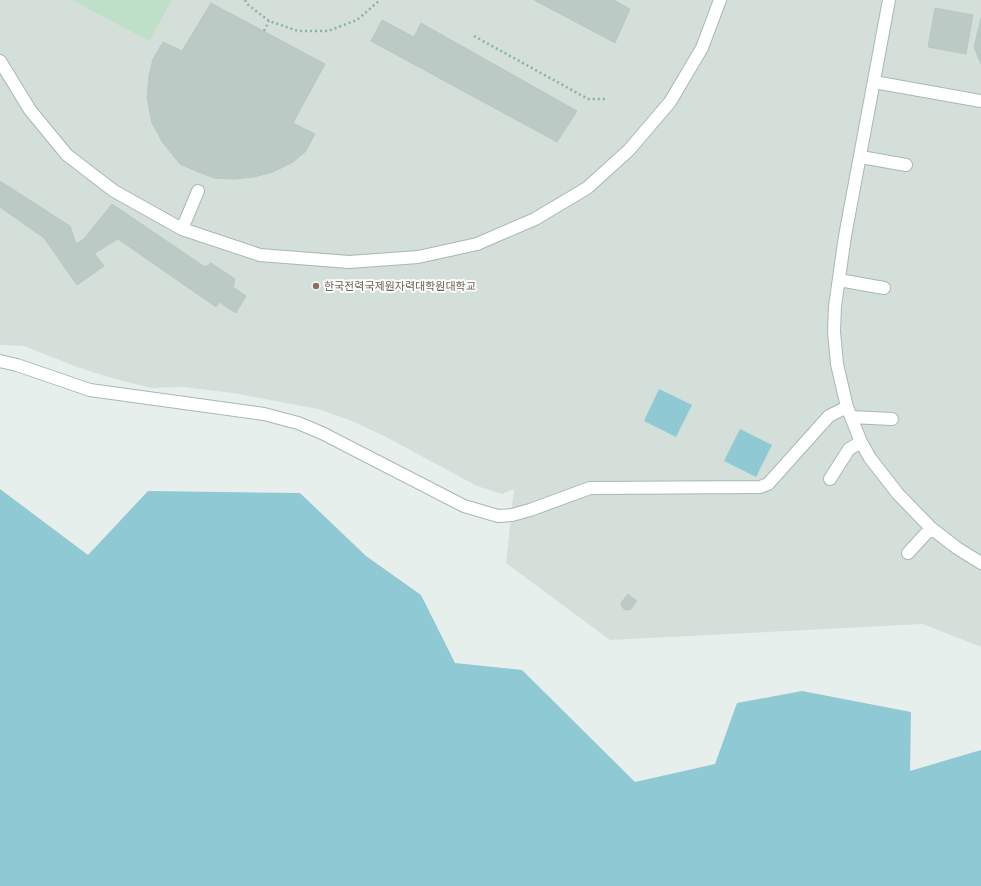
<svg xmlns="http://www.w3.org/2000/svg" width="981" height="886" viewBox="0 0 981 886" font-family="Ubuntu,'Noto Sans KR',sans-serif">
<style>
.built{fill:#d4dfda}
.green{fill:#bfe0c8}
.water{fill:#8ec9d4}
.building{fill:#bbcac4;stroke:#b8c9c2}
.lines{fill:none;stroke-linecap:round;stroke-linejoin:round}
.lane-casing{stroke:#a8b8b2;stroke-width:14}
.path{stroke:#86b3a5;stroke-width:2.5;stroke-dasharray:2 3;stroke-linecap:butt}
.lane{stroke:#fff;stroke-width:12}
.education-dot{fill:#8d6e63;stroke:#f7fbf9;stroke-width:1.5}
.labels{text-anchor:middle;stroke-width:4;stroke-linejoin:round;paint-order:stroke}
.education-label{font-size:11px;fill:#785e54;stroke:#f7fbf9;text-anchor:start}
</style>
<rect width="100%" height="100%" fill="#e6efeb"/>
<path class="built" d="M0,0H981V647L923,624L610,640L506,563L514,489L502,494L477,486L386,437L352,421L318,409L233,393L183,387L152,388L115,379L77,367L24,346L0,345Z"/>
<path class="green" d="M72,0H172L149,41Z"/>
<path class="water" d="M659,389L692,405L676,437L644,421Z
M740,429L772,445L756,477L724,461Z
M0,489L88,555L148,491L300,493L366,556L421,595L455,663L522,670L635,782L715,764L737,703L802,691L911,712L910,771L981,750V886H0Z"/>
<path class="building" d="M534,0H614L630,9L615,43Z
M211,3L325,64L293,123L315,134L305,152L293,162L273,172L254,177L234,179L214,178L196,171L180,164L163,143L152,123L147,98L149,76L153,59L163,42L182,51Z
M935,8L973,15L966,54L928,47Z
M981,18V64L974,47Z
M382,20L414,37L421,23L577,111L557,142L371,41Z
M0,181L70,226L76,244L84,239L104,266L77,285L44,238L0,207Z
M112,204L205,267L211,263L235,279L233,287L246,296L236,313L219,302L216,307L118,239L95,253L84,239Z
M628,594L637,601L630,610H625L622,607L621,603Z"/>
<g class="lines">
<g class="lane-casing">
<path id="lane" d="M889,0L845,236L835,306L834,332L837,364L847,407L861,442L870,458L898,494L931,528L957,548L981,563
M0,61L30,110L67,155L114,191L182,229L260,255L349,262L418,257L477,244L535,219L587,188L629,150L670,102L702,48L720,0
M874,82L981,101
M861,157L906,165
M182,229L198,191
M839,280L884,288
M0,361L17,365L90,390L264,414L298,423L322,433L464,506L498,516L512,515L530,510L590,488L760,487L768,484L829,416L847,407
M851,417L892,419
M830,479L849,449L861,442
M908,553L931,528"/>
</g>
<path class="path" d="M245,0L247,4L269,21L298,31H328L357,20L380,0
M264,31L269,21
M474,36L588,99H607"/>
<use href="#lane" class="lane"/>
</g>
<circle class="education-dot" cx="316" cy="286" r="4"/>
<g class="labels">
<g class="education-label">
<text x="324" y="290">한국전력국제원자력대학원대학교</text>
</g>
</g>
</svg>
